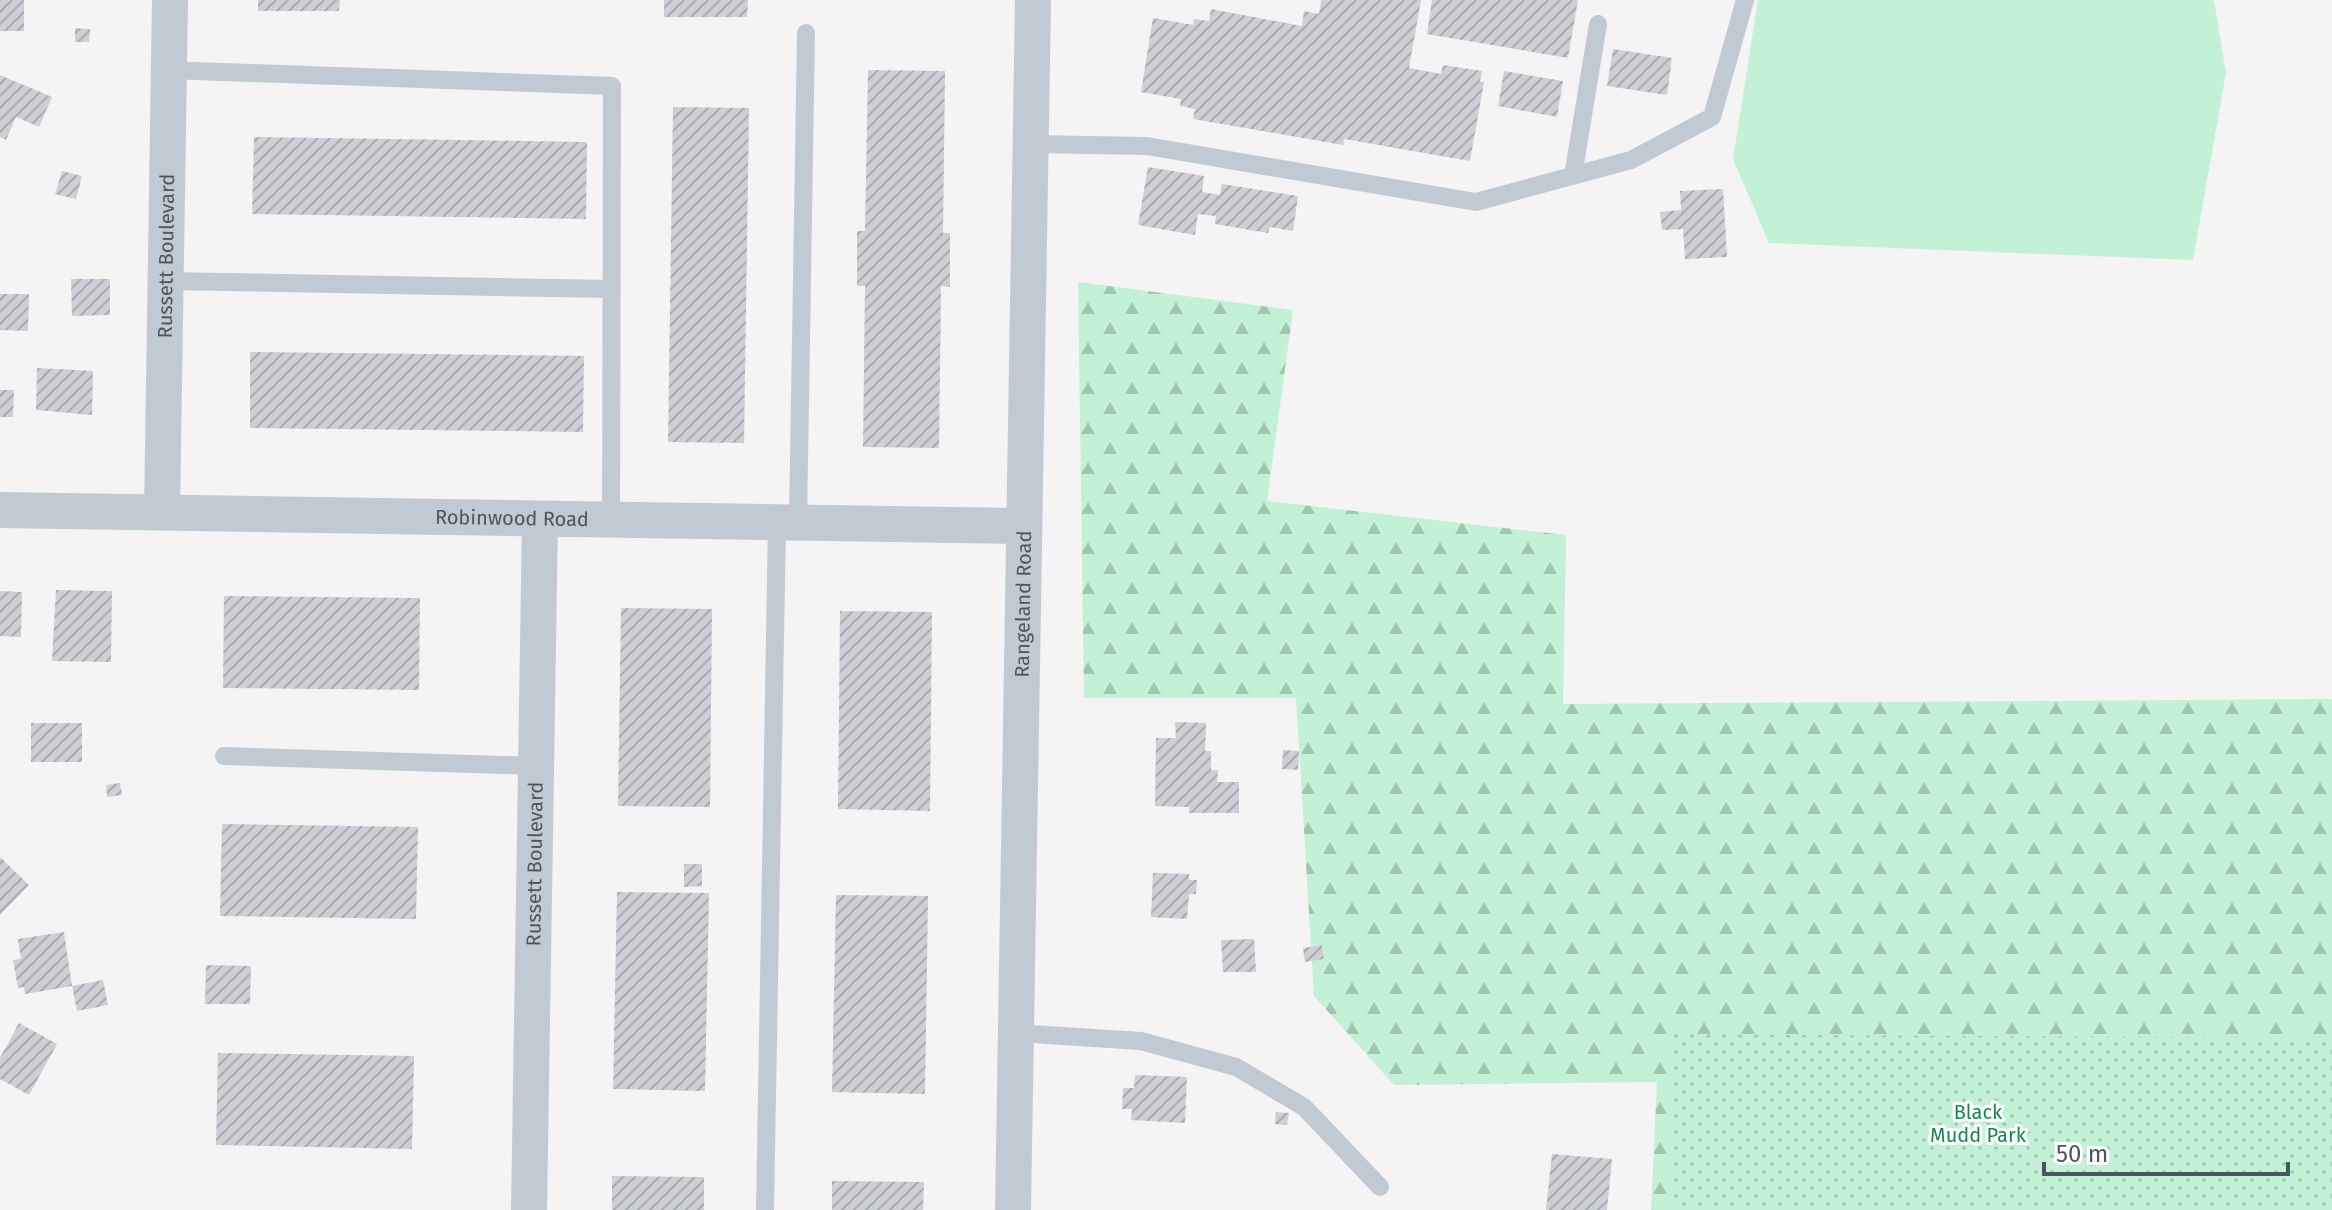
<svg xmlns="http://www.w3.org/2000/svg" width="2332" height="1210" viewBox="0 0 2332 1210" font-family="'Fira Sans',sans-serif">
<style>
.green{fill:#c3f1d5}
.forest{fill:url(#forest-firs)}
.park{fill:url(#park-dots)}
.building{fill:url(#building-hatch)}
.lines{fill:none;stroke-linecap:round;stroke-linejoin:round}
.service{stroke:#c1cad2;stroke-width:18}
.minor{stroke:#c1cad2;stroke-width:36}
.labels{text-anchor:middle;stroke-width:6;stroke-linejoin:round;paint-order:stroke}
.street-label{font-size:20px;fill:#4a5661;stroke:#fff}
.park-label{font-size:20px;fill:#17864f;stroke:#fff}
</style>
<defs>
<pattern id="forest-firs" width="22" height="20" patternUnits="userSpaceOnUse" patternTransform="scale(2)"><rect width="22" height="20" fill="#c3f1d5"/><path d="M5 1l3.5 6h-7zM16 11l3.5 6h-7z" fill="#a0c6b0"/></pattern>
<pattern id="park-dots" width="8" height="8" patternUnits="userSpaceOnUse" patternTransform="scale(2)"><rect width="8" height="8" fill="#c3f1d5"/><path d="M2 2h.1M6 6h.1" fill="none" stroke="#a0c6b0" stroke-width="1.8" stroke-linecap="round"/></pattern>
<pattern id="building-hatch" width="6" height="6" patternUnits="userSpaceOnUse" patternTransform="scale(2)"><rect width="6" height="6" fill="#cdcfd5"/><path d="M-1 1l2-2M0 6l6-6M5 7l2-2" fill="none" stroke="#a8abb0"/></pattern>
</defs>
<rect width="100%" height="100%" fill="#f5f3f3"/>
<path class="green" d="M1758,0H2214L2226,73L2193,260L1769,243L1733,159Z"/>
<path class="forest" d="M1078,282L1293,310L1267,501L1566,535L1563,704L2332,699V1210H1651L1657,1082L1394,1085L1314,996L1296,698H1084Z"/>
<path class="park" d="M1674,1034L2332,1038V1210H1673Z"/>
<path class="building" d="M0,0H24V31H0Z
M258,0H340L339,11H258Z
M664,0H748L747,17H664Z
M1321,0H1421L1409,68L1441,74L1443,65L1482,71L1480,82H1484L1470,161L1344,139L1343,145L1193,119L1195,109L1180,106L1181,99L1141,92L1153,18L1193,25L1194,19L1209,21L1211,9L1302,26L1304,11L1319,14Z
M1432,0H1578L1568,58L1427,34Z
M75,28L90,29L89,42H75Z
M1613,49L1672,58L1667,95L1607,86Z
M868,70L945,71L943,233H950V287L941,286L939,448L863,447L865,286H857V231H865Z
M1504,71L1563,81L1557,117L1498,106Z
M0,75L52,97L39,127L16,117L6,140L0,137Z
M673,107L749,108L744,443L668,442Z
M254,137L587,142L586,219L252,214Z
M1148,167L1204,176L1202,192L1220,195L1222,184L1298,196L1293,231L1270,227L1268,233L1215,224L1216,216L1198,214L1195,235L1138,225Z
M62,171L82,176L76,199L55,194Z
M1723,189L1727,257L1685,259L1683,229L1662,230L1660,212L1681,210L1680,191Z
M71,279H110V315L72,316Z
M0,294H29L28,331L0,330Z
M250,352L584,356L583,432L250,428Z
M37,368L93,371L92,415L36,410Z
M0,390H14L13,417H0Z
M56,590L112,591L111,662L52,661Z
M0,591L22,592L21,637L0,636Z
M224,596L420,598L419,690L223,688Z
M621,608L712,609L710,807L618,806Z
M840,611L932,612L930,811L838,809Z
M1175,722L1206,723L1205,751H1211V770H1218L1217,782H1239V813H1189V807L1155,806L1156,738H1176Z
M31,723H82V762H31Z
M1283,750L1299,751L1298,770L1282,769Z
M120,783L122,795L107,797L106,785Z
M222,824L418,827L416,919L220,916Z
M0,857L29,885L0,915Z
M684,864H702V886L684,887Z
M1153,873L1189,874V880H1197L1196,894H1189L1187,919L1151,917Z
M617,892L709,893L705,1091L613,1089Z
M836,895L928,896L925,1094L832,1092Z
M64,932L72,986L103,980L108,1005L77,1011L72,986L25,994L24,987L18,988L13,960L21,959L18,939Z
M1254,939L1256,972H1223L1221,940Z
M1322,945L1324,959L1305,962L1303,948Z
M206,965L251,966L250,1004H205Z
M19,1023L57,1044L29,1095L0,1079V1058Z
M218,1053L414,1056L412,1149L216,1145Z
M1135,1075L1187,1077L1185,1123L1131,1120L1132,1109H1122L1123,1088H1134Z
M1276,1112L1289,1113L1287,1125L1275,1124Z
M1552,1154L1612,1159L1607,1210H1546Z
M612,1176L704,1177V1210H612Z
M832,1181L924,1182L923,1210H832Z"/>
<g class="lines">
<path class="service" d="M169,70L612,86L611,520
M1030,144L1147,146L1476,202L1631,160L1712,117L1745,0
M1573,176L1598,24
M166,281L612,289
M798,523L806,33
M224,756L536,766
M1016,1033L1141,1041L1236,1067L1304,1107L1380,1187
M765,1210L777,523"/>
<g class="minor">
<path id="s1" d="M0,510L1023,526"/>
<path id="s2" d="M162,512L170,0"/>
<path id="s3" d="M529,1210L540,519"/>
<path id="s4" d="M1013,1210L1033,0"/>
</g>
</g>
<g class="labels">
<g class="street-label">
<text dy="7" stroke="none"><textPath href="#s2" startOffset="256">Russett Boulevard</textPath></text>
<text dy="7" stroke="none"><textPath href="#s1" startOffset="512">Robinwood Road</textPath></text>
<text dy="7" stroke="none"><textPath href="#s4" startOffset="606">Rangeland Road</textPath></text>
<text dy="7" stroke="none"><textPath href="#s3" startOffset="346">Russett Boulevard</textPath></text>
</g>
<g class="park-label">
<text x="1978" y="1119">Black<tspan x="1978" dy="23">Mudd Park</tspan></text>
</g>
</g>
<path d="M2044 1162v12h244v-12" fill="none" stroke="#4a5661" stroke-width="4"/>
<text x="2056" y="1162" font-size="24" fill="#4a5661" stroke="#ffffff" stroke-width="6" paint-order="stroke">50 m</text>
</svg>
